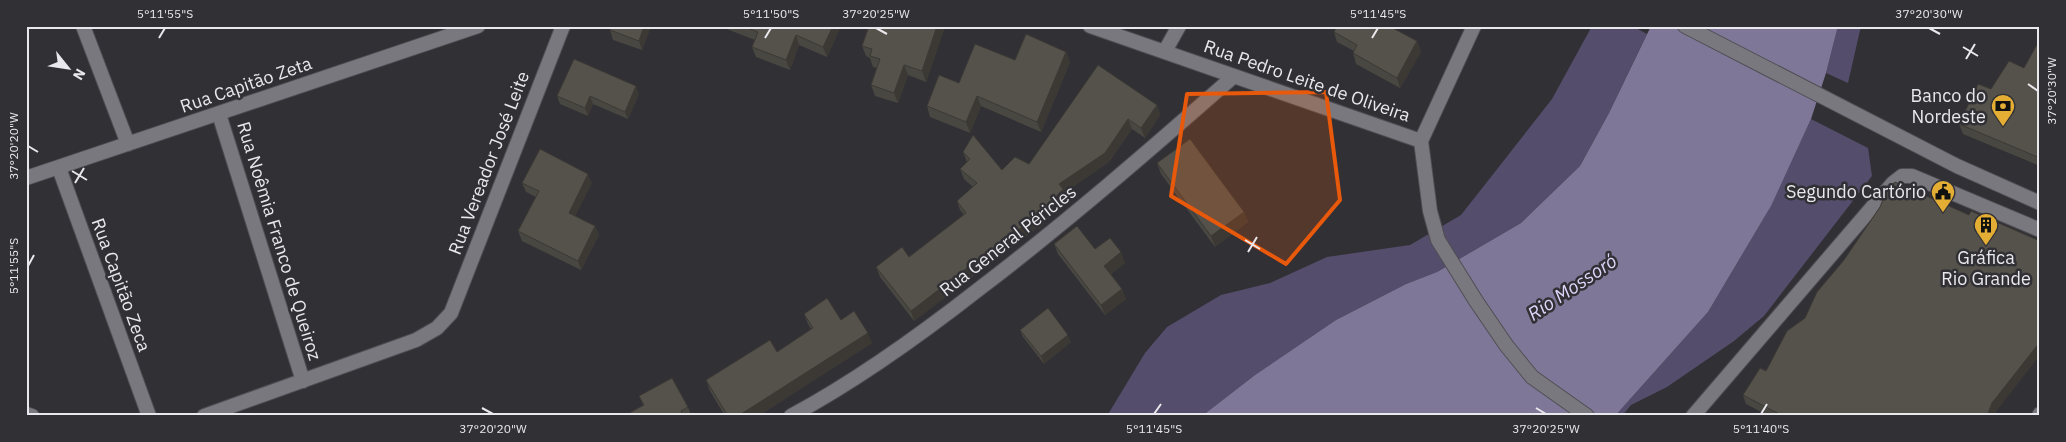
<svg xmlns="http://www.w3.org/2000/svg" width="2066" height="442" viewBox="0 0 2066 442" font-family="'IBM Plex Sans',sans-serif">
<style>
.green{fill:#554d6c}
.water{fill:#7f7798}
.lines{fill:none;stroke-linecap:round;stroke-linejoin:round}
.minor-casing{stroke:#4f4e53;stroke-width:16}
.secondary-casing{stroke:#4f4e53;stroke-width:16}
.minor{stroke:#7a787f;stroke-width:14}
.secondary{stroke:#7a787f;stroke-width:14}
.wall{fill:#494741}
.shaded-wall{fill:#3c3935}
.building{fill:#55524c;stroke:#3c3935}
.marked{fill:#e8590c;fill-opacity:0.2;stroke:#e8590c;stroke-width:4;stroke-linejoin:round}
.ticks{fill:none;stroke:#e9e8ec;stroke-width:2}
.labels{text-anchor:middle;stroke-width:5;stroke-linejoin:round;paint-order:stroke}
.street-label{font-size:18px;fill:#e9e8ec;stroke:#313035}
.poi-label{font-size:18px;fill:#e9e8ec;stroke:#313035;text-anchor:end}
.water-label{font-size:19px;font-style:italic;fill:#dfd6fa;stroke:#313035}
.neatline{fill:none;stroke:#e9e8ec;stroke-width:2}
.ticks-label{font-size:12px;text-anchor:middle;fill:#e9e8ec}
</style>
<rect width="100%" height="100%" fill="#313035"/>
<path class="green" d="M1592,26H1632L1647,34L1609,113L1580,166L1521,223L1437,272L1406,284L1336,320L1255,375L1202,416H1107L1145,353L1167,327L1221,295L1270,283L1327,257L1410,245L1461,215L1552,99Z
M1838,26H1861L1848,83L1826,73Z
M1811,119L1868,148L1872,176L1764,316L1734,341L1667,387L1631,405L1622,416H1615L1708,312L1768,211Z"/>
<path class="water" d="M1651,26H1838L1826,73L1811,119L1771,206L1708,312L1615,416H1202L1255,375L1336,320L1406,284L1437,272L1521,223L1580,166L1609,113Z"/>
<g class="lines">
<g class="minor-casing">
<path id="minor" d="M83,26L128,144
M1090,26L1421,141
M1165,51L1179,26
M219,114L303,381
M1421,141L1430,211L1438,240L1476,301L1506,345L1532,377L1587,416
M1421,141L1474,26
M59,168L149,416
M26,178L478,26
M26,414L32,416
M204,416L416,340L437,328L451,313L563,26
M791,416C858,380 919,336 979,289C1067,222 1151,149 1234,76
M1693,416L1893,183L1902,176H1912L2040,230
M2039,416L2040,414"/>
</g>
<g class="secondary-casing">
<path id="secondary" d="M1685,26L1957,166L2040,203"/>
</g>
<use href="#minor" class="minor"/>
<use href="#secondary" class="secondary"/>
</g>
<path class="wall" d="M611,26H651L642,50L613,40L610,30Z
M719,26H841L827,57L799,45L790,70L756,57L752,47L755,40Z
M944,30L926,82L908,75L898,103L875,96L871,85L877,68L873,67L870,58L866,56L862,46Z
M1334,32L1417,41L1421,52L1400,88L1356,64L1353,53L1354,51L1337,42Z
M2040,39V166L1963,134L1959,124L2024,68Z
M1066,52L1070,62L1041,132L981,106L970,133L930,117L927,106L959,83L1015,60Z
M639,94L628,119L593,104L588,116L560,104L557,96Z
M1157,105L1160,115L1145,138L1132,129L1109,162L1065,192L1067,198L1039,229L1038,227L998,259L997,258L914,321L880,277L876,267L909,257L964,215L960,210L957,201L973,187L964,179L960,169L967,162L963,152L1002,170L1029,164Z
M1157,163L1244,212L1248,222L1215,247L1161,174Z
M522,183H592L575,216L595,226L599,235L581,270L522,241L518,231L536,197L526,192Z
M1880,207L1996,412L1994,416H1769L1746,404L1743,395L1766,371L1805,318Z
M1054,244L1095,249L1125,263L1111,274L1122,289L1126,299L1105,315L1058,254Z
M804,314L841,320L872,343L758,416H725L710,391L706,380L777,352L811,329L808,324Z
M1020,330L1071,342L1044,364L1023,337Z
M639,396L688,407L691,415L689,416H624L643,405Z"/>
<path class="shaded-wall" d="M644,26H651L642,50L639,41Z
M833,26H841L827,57L823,47Z
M937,26H942L944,30L926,82L922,71Z
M796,35L799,45L790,70L786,60Z
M1417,41L1421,52L1400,88L1397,78Z
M1066,52L1070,62L1041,132L1037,122Z
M904,65L908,75L898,103L894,93Z
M636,86L639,94L628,119L625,112Z
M590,96L593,104L588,116L585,108Z
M977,96L981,106L970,133L966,122Z
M1157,105L1160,115L1145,138L1141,128Z
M1128,119L1132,129L1109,162L1065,192L1067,198L1039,229L1035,219L1059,184Z
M588,174L592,183L572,222L569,213Z
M1244,212L1248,222L1215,247L1211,236Z
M1034,218L1038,227L998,259L994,249Z
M595,226L599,235L581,270L578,261Z
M993,248L997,258L914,321L911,311Z
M1121,252L1125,263L1108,276L1104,266Z
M1122,289L1126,299L1105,315L1101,305Z
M868,333L872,343L758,416H738Z
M1068,335L1071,342L1044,364L1041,356Z
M2040,342V355L1996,412L1994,416H1987L1992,403Z"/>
<path class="building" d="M611,26H644L639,41L610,30Z
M742,26H833L823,47L796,35L786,60L752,47L758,32Z
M869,26H937L922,71L904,65L894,93L871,85L880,59L870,56L872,49L862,46Z
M1337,26H1389L1417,41L1397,78L1353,53L1357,45L1334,32Z
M1026,34L1066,52L1037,122L977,96L966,122L927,106L939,75L959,83L975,44L1015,60Z
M2040,39V158L1959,124L1978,84L1991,89L2009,61L2024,68Z
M574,59L636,86L625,112L590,96L585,108L557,96Z
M1098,65L1157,105L1141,128L1128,119L1105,153L1059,184L1063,189L1035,219L1034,218L994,249L993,248L911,311L876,267L902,247L909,257L966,213L957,201L977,183L960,169L970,159L963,152L973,135L1002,170L1015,157L1029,164Z
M1190,139L1244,212L1211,236L1157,163Z
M540,149L588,174L569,213L595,226L578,261L518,231L539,191L522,183Z
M1895,182L1969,215L1971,211L2040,241V342L1992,403L1987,416H1783L1743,395L1760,368L1766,371L1787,331L1805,318L1817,292L1844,260L1880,207L1886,192Z
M1077,226L1095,249L1110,238L1121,252L1104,266L1122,289L1101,305L1054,244Z
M827,298L841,320L854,311L868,333L738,416H728L706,380L770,340L777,352L813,328L804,314Z
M1048,308L1068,335L1041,356L1020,330Z
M672,378L688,407L681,411L683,416H624L644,405L639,396Z"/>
<path class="marked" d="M1326,92L1340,200L1286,264L1171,196L1187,94Z"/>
<path class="ticks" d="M876,28L887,34M1929,28L1940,34M159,38L165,28M765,38L771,28M1372,38L1378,28M1963,47L1978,56M1966,59L1975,44M2028,84L2038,91M28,146L38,152M72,171L87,180M75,183L84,168M1245,240L1260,249M1248,252L1257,237M28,266L34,255M482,408L493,414M1536,408L1546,414M1154,414L1161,404M1761,414L1767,404"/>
<defs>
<g id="bank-pin" transform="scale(1.25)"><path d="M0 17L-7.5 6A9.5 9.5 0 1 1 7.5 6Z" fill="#e4ae35" stroke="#313035"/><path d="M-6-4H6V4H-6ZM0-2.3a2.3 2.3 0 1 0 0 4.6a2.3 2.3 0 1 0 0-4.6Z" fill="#111"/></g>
<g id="civic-pin" transform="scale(1.25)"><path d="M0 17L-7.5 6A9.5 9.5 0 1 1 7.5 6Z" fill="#e4ae35" stroke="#313035"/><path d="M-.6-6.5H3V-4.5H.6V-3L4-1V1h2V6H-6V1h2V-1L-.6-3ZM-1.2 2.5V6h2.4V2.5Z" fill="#111"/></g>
<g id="building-pin" transform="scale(1.25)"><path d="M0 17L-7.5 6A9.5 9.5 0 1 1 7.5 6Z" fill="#e4ae35" stroke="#313035"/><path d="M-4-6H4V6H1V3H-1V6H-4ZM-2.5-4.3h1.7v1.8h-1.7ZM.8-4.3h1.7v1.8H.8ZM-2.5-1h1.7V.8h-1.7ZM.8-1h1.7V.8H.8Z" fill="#111"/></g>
</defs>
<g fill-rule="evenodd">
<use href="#bank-pin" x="2003" y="106"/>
<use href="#civic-pin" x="1943" y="192"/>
<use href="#building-pin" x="1986" y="225"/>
</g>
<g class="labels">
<g class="street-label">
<text transform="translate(1307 81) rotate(19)" y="6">Rua Pedro Leite de Oliveira</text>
<text transform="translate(246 85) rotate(-19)" y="6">Rua Capitão Zeta</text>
<text transform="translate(489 163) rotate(-69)" y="6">Rua Vereador José Leite</text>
<text transform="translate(279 241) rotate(73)" y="6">Rua Noêmia Franco de Queiroz</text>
<text transform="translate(1008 241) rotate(-38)" y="6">Rua General Péricles</text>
<text transform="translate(121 285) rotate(70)" y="6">Rua Capitão Zeca</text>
</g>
<g class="poi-label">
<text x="1986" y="102">Banco do<tspan x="1986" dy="21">Nordeste</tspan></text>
<text x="1926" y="198">Segundo Cartório</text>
<text x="1986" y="264" text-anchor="middle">Gráfica<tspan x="1986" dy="21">Rio Grande</tspan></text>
</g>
<g class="water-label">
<text transform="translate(1572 287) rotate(-34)" y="7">Rio Mossoró</text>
</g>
</g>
<rect width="2066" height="442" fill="none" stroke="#313035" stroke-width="55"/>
<g transform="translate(68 68) rotate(120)" stroke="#313035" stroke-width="4" paint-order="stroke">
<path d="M0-4L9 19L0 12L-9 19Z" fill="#e9e8ec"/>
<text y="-8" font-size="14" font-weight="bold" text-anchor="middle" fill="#e9e8ec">N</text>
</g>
<rect x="28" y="28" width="2010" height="386" class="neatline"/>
<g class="ticks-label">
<text x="165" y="18">5°11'55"S</text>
<text x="771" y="18">5°11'50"S</text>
<text x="876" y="18">37°20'25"W</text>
<text x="1378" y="18">5°11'45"S</text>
<text x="1929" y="18">37°20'30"W</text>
<text transform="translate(2052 91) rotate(-90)" y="4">37°20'30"W</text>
<text transform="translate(14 146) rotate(-90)" y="4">37°20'20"W</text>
<text transform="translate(14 266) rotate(-90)" y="4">5°11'55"S</text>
<text x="493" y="433">37°20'20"W</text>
<text x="1154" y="433">5°11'45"S</text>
<text x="1546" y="433">37°20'25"W</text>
<text x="1761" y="433">5°11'40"S</text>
</g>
</svg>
